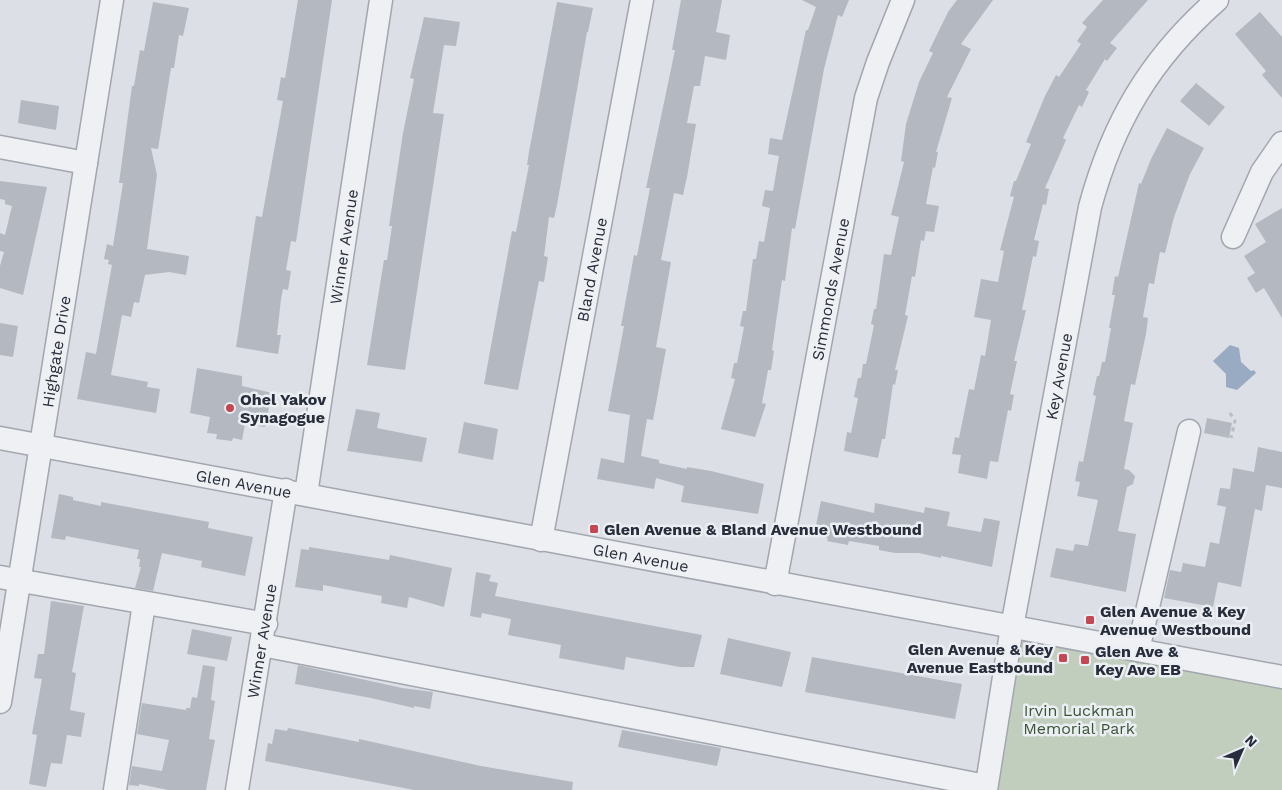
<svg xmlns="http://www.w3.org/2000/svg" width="1282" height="790" viewBox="0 0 1282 790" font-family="'Work Sans',sans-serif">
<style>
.green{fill:#c1cebe}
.water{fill:#99abc3}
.building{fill:#b4b8c1}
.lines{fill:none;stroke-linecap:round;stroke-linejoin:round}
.minor-casing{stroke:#a2a6ae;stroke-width:25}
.path{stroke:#babdc4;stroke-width:3;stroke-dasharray:4 4;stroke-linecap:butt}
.minor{stroke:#eef0f4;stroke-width:22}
.poi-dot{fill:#c34854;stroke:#ebeef3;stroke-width:2}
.labels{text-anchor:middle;stroke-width:5;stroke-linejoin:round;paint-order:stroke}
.street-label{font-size:16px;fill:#272d3a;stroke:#ebeef3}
.poi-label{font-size:16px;font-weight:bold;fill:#272d3a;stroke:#ebeef3;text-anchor:start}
.park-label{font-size:16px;fill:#3a5535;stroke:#ebeef3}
</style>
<rect width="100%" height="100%" fill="#dcdfe5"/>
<path class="green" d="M1019,637L1282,686V790H995Z"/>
<path class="water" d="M1230,345L1239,348L1241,362L1251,371L1254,370L1256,373L1237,390L1226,387V374L1213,361Z"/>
<path class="building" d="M298,0H332L296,242L291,241L286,270L291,271L288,290L283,289L281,299L277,335H281L278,354L236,347L256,216L262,217L283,101L277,100L281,77L285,78Z
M681,0H722L716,32L730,35L726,60L705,56L700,86H694L687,123L696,124L687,177L683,195L674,193L661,260L671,262L656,347L666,349L653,420L647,419L641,456L659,460V463L687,469V467L711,471L764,484L758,514L681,502L684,486L656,478L654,489L597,479L601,458L624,463L630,415L608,411L624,326H621L634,255L637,256L650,188H646L675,50H672Z
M802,0H849L842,17L838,15L824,69L795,229L792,228L785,281L782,280L772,350L774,351L771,370H768L762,403L766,404L755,437L721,429L735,379L731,378L734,363H737L744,327L740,326L743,311H746L753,259H756L759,241L764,242L770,208L762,206L765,190L773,191L779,156L768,154L770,138L782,140L806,30H808L816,7Z
M957,0H993L961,44L971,49L947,97L952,98L936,152H938L935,168L933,167L926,204L939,206L934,232L926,231L924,241L921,240L915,277L912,276L905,315L908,316L895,370H898L895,385L893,384L885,439H882L878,458L844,451L847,432L851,433L858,398L854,397L858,378H861L863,364H866L874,325L871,324L874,309H876L884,254L891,255L899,217L891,215L904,162L901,161L906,124L919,82L933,53L929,51L948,12Z
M1103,0H1148L1110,43L1117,48L1107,61L1105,59L1086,90L1089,92L1082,107L1079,105L1063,138L1066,140L1045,188L1049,189L1046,205L1043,204L1034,240L1039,241L1036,257L1033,256L1022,310H1026L1014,361H1017L1010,394L1014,395L1011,411L1008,410L998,462L990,461L987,479L958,473L961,455L952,454L955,437L959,438L969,389L974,390L981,355L985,356L991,320L974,317L981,279L998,282L1004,251L1000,250L1014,197L1010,196L1014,181H1016L1031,144L1026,142L1045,96L1056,75L1059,77L1081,44L1077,41L1087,27L1082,23Z
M153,2L189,8L183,36L179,35L174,68H171L158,149L151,148L157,175L147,249L189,256L186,275L169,272L145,275L139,303L134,302L131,317L122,315L111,375L148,382L147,387L160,389L156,413L77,399L86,352L96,354L112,265L108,264L109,260L104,259L107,244L113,246L123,183H119L132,86H134L140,50L144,51Z
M557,2L593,8L588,32H587L557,205L554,218L549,217L544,256L548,257L544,282L539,281L518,390L484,384L512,231L516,232L529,165H527L529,152Z
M1260,12L1282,37V98L1262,75L1266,71L1235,34Z
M424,17L460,22L456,46L444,45L433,113L444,114L405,370L367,365L384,260H387L392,226H389L403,133L414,79L410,78Z
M1196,83L1225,107L1209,126L1180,101Z
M21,100L59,106L56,130L18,123Z
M1167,128L1204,148L1190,174L1174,217L1165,253L1160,252L1154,284L1149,283L1143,317L1148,318L1146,334L1135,385L1131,384L1124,421L1133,423L1124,469L1129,470L1135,476L1133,484L1127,487L1118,531L1136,534L1126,592L1050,577L1056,548L1073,551L1075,544L1088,546L1098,500L1077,496L1080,482L1075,481L1079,461L1083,462L1096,396L1093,395L1097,376H1099L1102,362H1105L1111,328H1109L1115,295H1112L1115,276L1118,277L1139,183L1141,184L1151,159Z
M0,181L47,187L23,295L0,288V266L4,252L0,251V233L5,235L12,206L5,204V200L0,199Z
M1282,208V318L1264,288L1256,293L1247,278L1255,273L1244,256L1266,242L1255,224Z
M0,323L18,326L13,357L0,355Z
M197,368L242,376V386L272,393L265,427L245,424L242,440L233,438L232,441L216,439L217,434L207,433L210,417L190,413Z
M356,409L380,413L377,428L427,438L422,462L347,451Z
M1207,418L1232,423L1229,438L1204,433Z
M464,422L498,429L493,460L458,453Z
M1258,447L1282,452V488L1266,485L1262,511L1255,509L1241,587L1218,582L1213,607L1164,598L1170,570L1181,572L1183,563L1205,567L1210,542L1219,544L1226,507L1217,505L1220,488L1230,489L1233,468L1254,472Z
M59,494L73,497V500L101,506V502L209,522L208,528L253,537L245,576L201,567L202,561L162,553L153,591L135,588L141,567H139L140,559H137L139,550L66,536L65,540L51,538Z
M821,501L874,513L875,503L924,513L925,507L950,512L947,526L981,532L984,518L1000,521L992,567L941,556V558L919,553H895L879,550V546L849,541L848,545L827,541L828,538L814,535Z
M309,547L389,560L390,555L452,568L444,607L409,597L407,608L381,603L382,596L323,585V591L295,587L301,549L309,550Z
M476,572L491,575L489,581L498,583L495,596L702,635L694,667H680L626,657L624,670L559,658L561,645L508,635L511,619L482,613L481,618L470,616Z
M51,601L84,606L72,672L76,673L70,710L85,713L81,737L67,735L62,764L51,763L46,787L29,784L37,735L32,734L42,679L34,678L38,654H44Z
M192,629L232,637L227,661L187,654Z
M728,638L791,652L782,687L720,674Z
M812,657L962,684L955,719L805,692Z
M203,665L215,667L211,700L215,701L209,739L215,740L206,790H168L139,784V786L129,785L132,766L162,771L169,740L137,734L142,703L186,710V708H190L192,697L197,698Z
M298,665L402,688L433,692L430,709L414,706V708L371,698L295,684Z
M288,728L359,742V739L481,766L573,782L572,790H414L265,761L268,743L272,744L275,729L287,731Z
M622,730L721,748L717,766L618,747Z"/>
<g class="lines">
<g class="minor-casing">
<g id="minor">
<path d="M0,147L86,163"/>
<path d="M1233,237L1262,172L1282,143"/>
<path id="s1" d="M0,438L1282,677"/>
<path id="s2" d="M306,494L381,0"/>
<path id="s3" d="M541,540L642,0"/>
<path d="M0,577L266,624"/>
<path id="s4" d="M775,584L866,98L878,62L903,0"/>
<path d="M262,645L986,786"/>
<path d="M1138,650L1189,431"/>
<path id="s5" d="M0,702L112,0"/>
<path d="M115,790L144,604"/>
<path id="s6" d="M237,790L286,490"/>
<path id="s7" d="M986,790L1012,627L1090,207C1113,122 1150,59 1217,0"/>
</g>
</g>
<path class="path" d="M1230,413L1235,421L1231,438"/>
<use href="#minor" class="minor"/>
</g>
<g class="poi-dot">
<circle cx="230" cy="408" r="5"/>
<rect x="589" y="524" width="10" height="10" rx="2.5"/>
<rect x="1085" y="615" width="10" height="10" rx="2.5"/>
<rect x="1058" y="653" width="10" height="10" rx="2.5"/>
<rect x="1080" y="655" width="10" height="10" rx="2.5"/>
</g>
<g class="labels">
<g class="street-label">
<text dy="6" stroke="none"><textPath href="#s2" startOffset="250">Winner Avenue</textPath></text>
<text dy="6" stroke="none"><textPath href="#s3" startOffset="275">Bland Avenue</textPath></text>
<text dy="6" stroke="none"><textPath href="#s4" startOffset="300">Simmonds Avenue</textPath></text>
<text dy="6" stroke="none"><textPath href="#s5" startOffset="355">Highgate Drive</textPath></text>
<text dy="6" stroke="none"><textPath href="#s7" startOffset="420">Key Avenue</textPath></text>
<text dy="6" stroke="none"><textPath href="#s1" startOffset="248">Glen Avenue</textPath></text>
<text dy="6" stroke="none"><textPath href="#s1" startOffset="652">Glen Avenue</textPath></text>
<text dy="6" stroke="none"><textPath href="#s6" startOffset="151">Winner Avenue</textPath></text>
</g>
<g class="poi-label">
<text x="240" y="405">Ohel Yakov<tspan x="240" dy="18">Synagogue</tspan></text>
<text x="604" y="535">Glen Avenue &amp; Bland Avenue Westbound</text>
<text x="1100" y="617">Glen Avenue &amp; Key<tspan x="1100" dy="18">Avenue Westbound</tspan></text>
<text x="1053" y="655" text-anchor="end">Glen Avenue &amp; Key<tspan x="1053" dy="18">Avenue Eastbound</tspan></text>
<text x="1095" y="657">Glen Ave &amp;<tspan x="1095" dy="18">Key Ave EB</tspan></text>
</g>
<g class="park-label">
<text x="1079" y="716">Irvin Luckman<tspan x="1079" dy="18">Memorial Park</tspan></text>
</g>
</g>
<g transform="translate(1242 750) rotate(45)" stroke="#ebeef3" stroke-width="4" paint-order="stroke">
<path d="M0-4L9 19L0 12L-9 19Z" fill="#272d3a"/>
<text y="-8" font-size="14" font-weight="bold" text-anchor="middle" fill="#272d3a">N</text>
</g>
</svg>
